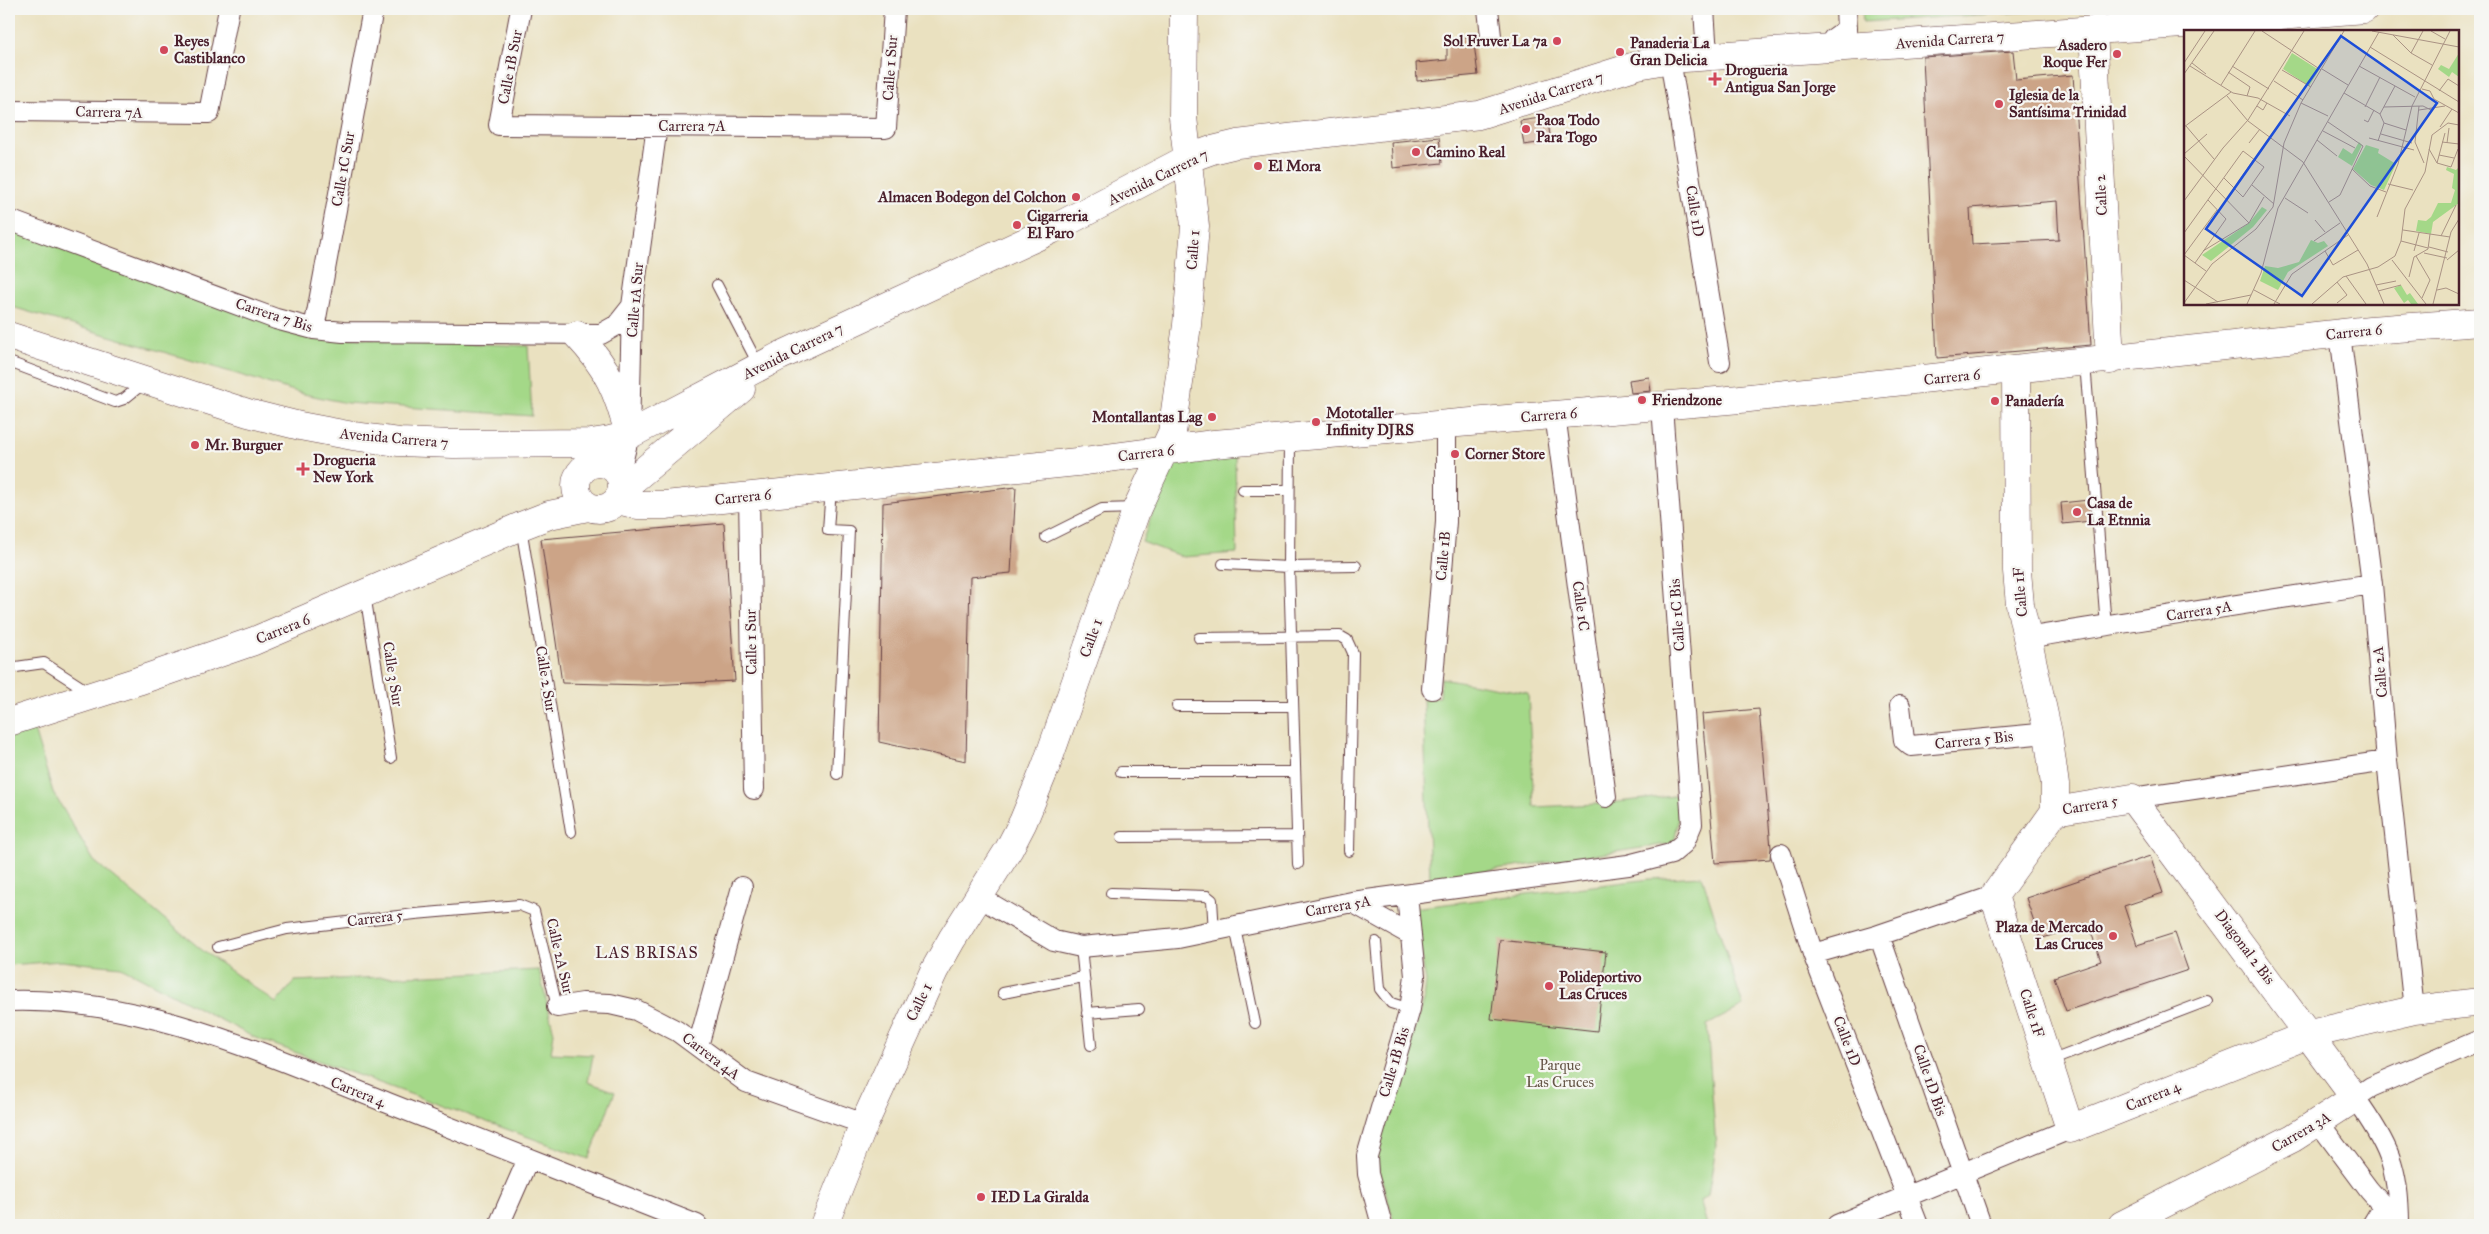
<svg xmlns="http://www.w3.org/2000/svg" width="2489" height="1234" viewBox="0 0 2489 1234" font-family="'IM FELL Great Primer',serif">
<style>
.green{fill:#a4d888;stroke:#777c5a}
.building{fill:#cca487;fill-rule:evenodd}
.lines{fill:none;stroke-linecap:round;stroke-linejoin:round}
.lane-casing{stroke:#623c41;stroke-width:12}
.street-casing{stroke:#623c41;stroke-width:22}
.secondary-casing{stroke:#623c41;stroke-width:29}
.lane{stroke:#fff;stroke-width:10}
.street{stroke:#fff;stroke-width:20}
.secondary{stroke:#fff;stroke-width:28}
.poi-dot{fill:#d1495b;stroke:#f6f6f2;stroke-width:2}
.labels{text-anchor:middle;stroke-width:4.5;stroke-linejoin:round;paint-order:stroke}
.street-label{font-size:15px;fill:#4a1f2b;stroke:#f6f6f2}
.poi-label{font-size:15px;font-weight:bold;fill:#4a1f2b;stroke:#f6f6f2;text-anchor:start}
.park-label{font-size:15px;fill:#655647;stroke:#f6f6f2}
.neighbourhood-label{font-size:16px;letter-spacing:1px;fill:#4a1f2b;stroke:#f6f6f2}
.inset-road{fill:none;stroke:#aa9384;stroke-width:1}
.view{fill:#1d4ed8;fill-opacity:0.15;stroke:#1d4ed8;stroke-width:2.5}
.inset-edge{fill:none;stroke:#4a1f2b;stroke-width:2.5}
</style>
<rect width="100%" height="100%" fill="#f6f6f2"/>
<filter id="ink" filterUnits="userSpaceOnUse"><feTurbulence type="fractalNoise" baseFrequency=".02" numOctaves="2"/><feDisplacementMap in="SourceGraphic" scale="10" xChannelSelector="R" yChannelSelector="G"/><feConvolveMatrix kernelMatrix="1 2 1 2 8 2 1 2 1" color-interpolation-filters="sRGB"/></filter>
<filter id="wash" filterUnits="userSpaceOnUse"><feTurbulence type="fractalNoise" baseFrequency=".0096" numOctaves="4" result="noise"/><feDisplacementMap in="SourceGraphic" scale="20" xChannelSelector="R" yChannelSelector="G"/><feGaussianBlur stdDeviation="1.12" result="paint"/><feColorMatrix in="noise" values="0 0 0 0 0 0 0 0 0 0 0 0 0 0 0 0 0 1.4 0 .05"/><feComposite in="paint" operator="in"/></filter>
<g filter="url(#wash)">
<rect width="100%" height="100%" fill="#eae1c0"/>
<path class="green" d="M1862,9H2057V10L1863,22Z
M9,224L345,338L528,346L532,416L347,403L304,394L9,306Z
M1235,456L1237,553L1183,557L1142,542L1170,464Z
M1441,678L1528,693L1534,807L1598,804L1683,795L1674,843L1430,880L1423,699L1440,697Z
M34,730L53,792L94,861L202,950L276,1003L295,981L539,970L554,1033L551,1053L593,1055L588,1082L615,1092L589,1159L253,1037L121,967L61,961L9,965V737Z
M1702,876L1743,1006L1707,1025L1716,1147L1708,1195L1700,1200L1707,1225H1395L1377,1163L1379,1148L1383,1127L1424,1001L1426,982L1413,908L1650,879Z"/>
<g id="blocks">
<path class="building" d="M1473,36L1478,75L1417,81L1416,63L1447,60V40Z
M2013,51L2016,80L2073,75L2091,345L1937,358L1923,57ZM2057,201L2059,240L1972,244L1970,208Z
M1547,117L1551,141L1524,145L1520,121Z
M1439,137L1442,163L1393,168L1391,142Z
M1649,377L1651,391L1631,393L1629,380Z
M1016,487L1011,573L970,577L966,761L879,742L883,503Z
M2089,500L2091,521L2063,524L2061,503Z
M724,523L735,681L648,685L562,683L541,539Z
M1759,709L1771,848L1770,859L1715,863L1702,714Z
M2150,856L2163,893L2124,906L2137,945L2175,933L2188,970L2066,1011L2054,977L2101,961L2088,923L2040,939L2026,898Z
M1500,940L1606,952L1597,1031L1491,1019Z"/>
</g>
</g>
<g filter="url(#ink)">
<use href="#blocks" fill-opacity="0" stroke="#623c41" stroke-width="1"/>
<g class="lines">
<g class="lane-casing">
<path id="lane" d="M717,285L759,366
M9,362L115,402L124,399L144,383
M2085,363L2106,626
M1290,438L1289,567L1298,864
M831,488L828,530L849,531L837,774
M1243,490H1289
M521,527L571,832
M1046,537L1102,509L1136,508
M1223,564L1289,567L1356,566
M365,594L391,758
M1199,638L1340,636L1347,640L1353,653L1349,851
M9,668L44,663L89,692
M1177,706H1293
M1121,772H1295
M1122,837L1297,836
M1111,893L1207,896L1212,900L1214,932
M1235,927L1255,1023
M1376,942L1380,989L1391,1003L1410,1009
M218,947L287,929L415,914L519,905L534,911L557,1007
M1081,947L1091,1045
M1003,993L1083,977
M1087,1013L1139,1009
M2050,1061L2207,1001"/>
</g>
<g class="street-casing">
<path id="street" d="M521,9L499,125L886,128L894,9
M1488,9L1491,36
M1704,9L1707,55
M1846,9L1847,29
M1826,49L1833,39L1847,29
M1670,59L1720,362
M9,111L209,113L229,9
M9,220L276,319L314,329L343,332L601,334L617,325L632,306
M314,329L373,9
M2340,334L2372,584L2387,761L2414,1010
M1555,414L1606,797
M619,475L629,435L632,306L657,126
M749,496L754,789
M2025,638L2372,584
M1432,689L1446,522V423
M1900,706L1904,740L1911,746L2048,733
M2132,798L2387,761
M1781,854L1813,954L1918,1225
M979,897L1054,941L1081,947L1178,938L1352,902L1628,865L1671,854L1684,843L1692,824L1662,406
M1352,902L1411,935
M1879,935L1981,1225
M1813,954L1879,935L1994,896
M9,1001C143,997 266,1055 388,1103C491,1144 594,1184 697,1225
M557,1007L583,1003L610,1004L636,1010L677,1031L746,1082L864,1124
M698,1046L742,887
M2319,1123L2369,1190L2400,1225
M2399,1224C2399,1167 2388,1144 2355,1098L2371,1087L2480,1040
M499,1225L528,1159
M1382,1225L1368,1174L1367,1156L1410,1009L1415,976L1407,895
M1837,1225L2070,1129
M2372,1225L2383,1207"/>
</g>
<g class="secondary-casing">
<path id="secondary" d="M2093,30L2110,360
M577,335C608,368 618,391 629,435
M9,336L248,413L300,426L353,436L399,442L453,444L591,443L610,440L629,435L780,356L1051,230L1187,159L1212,150L1237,144L1479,115L1638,65L1670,59L2197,23L2364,9
M2016,370L2017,571L2020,605L2048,733L2055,785V811
M576 486a23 23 0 1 1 46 0a23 23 0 1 1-46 0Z
M622,489L741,389
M618,500L637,505H665L1077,462L1214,444L1740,399L2370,330L2480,322
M9,722L138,681L254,641L521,526L549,515L588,507
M824,1225L864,1124L934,971L952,939L1009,849L1023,822L1046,766L1137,508L1172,433L1187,325L1195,226L1183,117L1184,9
M2122,1225L2293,1138L2355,1098L2132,798L2055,811L1994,896L2070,1129L2310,1034L2414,1010L2480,1002"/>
</g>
<use href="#lane" class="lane"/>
<use href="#street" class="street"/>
<use href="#secondary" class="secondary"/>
</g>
</g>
<g class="poi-dot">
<circle cx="1557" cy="41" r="5"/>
<circle cx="164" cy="50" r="5"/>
<circle cx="1620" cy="52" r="5"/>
<circle cx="2117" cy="54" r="5"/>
<path d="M1712.5 71.5h5v5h5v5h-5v5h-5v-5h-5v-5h5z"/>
<circle cx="1999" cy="104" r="5"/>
<circle cx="1526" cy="129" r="5"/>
<circle cx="1416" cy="152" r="5"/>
<circle cx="1258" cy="166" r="5"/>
<circle cx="1076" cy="197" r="5"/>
<circle cx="1017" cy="225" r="5"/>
<circle cx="1642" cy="400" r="5"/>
<circle cx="1995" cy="401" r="5"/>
<circle cx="1212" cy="417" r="5"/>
<circle cx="1316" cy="422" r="5"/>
<circle cx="195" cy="445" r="5"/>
<circle cx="1455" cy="454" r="5"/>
<path d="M300.5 461.5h5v5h5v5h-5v5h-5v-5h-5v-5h5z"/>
<circle cx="2077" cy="512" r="5"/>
<circle cx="2113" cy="936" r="5"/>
<circle cx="1549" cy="986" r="5"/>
<circle cx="981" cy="1197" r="5"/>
</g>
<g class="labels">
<g class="street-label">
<text transform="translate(1950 40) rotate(-4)" y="5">Avenida Carrera 7</text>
<text transform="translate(510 67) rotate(-79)" y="5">Calle 1B Sur</text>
<text transform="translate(890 68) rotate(-86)" y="5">Calle 1 Sur</text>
<text transform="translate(1551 93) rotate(-18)" y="5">Avenida Carrera 7</text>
<text transform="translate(109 112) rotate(1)" y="5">Carrera 7A</text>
<text x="692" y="131">Carrera 7A</text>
<text transform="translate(343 169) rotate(-80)" y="5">Calle 1C Sur</text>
<text transform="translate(1158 177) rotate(-26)" y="5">Avenida Carrera 7</text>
<text transform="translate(2101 195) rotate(-93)" y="5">Calle 2</text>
<text transform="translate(1695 211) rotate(81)" y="5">Calle 1D</text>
<text transform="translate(1193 250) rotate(-86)" y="5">Calle 1</text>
<text transform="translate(635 300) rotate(-85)" y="5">Calle 1A Sur</text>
<text transform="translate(274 315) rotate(18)" y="5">Carrera 7 Bis</text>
<text transform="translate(2354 332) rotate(-6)" y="5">Carrera 6</text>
<text transform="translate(793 351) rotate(-26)" y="5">Avenida Carrera 7</text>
<text transform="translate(1952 377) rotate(-6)" y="5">Carrera 6</text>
<text transform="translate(1549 415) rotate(-5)" y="5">Carrera 6</text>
<text transform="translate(394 438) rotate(5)" y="5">Avenida Carrera 7</text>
<text transform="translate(1146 453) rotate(-7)" y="5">Carrera 6</text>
<text transform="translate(743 497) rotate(-6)" y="5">Carrera 6</text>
<text transform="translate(1443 556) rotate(-85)" y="5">Calle 1B</text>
<text transform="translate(2020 592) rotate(-95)" y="5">Calle 1F</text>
<text transform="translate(1581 606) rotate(82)" y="5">Calle 1C</text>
<text transform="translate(2199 611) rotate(-9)" y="5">Carrera 5A</text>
<text transform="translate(1677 615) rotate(-94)" y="5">Calle 1C Bis</text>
<text transform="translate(283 629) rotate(-22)" y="5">Carrera 6</text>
<text transform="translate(1091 638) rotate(-70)" y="5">Calle 1</text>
<text transform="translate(751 642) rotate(-91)" y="5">Calle 1 Sur</text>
<text transform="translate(2380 672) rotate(-95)" y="5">Calle 2A</text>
<text transform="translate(393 674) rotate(81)" y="5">Calle 3 Sur</text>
<text transform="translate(546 679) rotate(81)" y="5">Calle 2 Sur</text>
<text transform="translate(1974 740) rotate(-6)" y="5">Carrera 5 Bis</text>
<text transform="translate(2090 805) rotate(-10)" y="5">Carrera 5</text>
<text transform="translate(1338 906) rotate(-10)" y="5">Carrera 5A</text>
<text transform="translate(375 918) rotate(-7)" y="5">Carrera 5</text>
<text transform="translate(2245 947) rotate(53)" y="5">Diagonal 2 Bis</text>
<text transform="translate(560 956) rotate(77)" y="5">Calle 2A Sur</text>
<text transform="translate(919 1002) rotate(-64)" y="5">Calle 1</text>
<text transform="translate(2032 1013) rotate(72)" y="5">Calle 1F</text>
<text transform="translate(1847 1041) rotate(69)" y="5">Calle 1D</text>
<text transform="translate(711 1056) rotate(37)" y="5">Carrera 4A</text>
<text transform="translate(1394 1062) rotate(-73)" y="5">Calle 1B Bis</text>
<text transform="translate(1930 1080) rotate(71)" y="5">Calle 1D Bis</text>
<text transform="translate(358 1092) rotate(22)" y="5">Carrera 4</text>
<text transform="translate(2153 1096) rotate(-22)" y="5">Carrera 4</text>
<text transform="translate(2301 1132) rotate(-30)" y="5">Carrera 3A</text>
</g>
<g class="poi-label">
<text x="174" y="46">Reyes<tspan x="174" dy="17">Castiblanco</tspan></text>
<text x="1547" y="46" text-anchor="end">Sol Fruver La 7a</text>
<text x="1630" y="48">Panaderia La<tspan x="1630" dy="17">Gran Delicia</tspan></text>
<text x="2107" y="50" text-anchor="end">Asadero<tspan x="2107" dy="17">Roque Fer</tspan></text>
<text x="1725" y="75">Drogueria<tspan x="1725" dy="17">Antigua San Jorge</tspan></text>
<text x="2009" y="100">Iglesia de la<tspan x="2009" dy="17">Santísima Trinidad</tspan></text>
<text x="1536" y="125">Paoa Todo<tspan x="1536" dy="17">Para Togo</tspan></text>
<text x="1426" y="157">Camino Real</text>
<text x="1268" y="171">El Mora</text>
<text x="1066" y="202" text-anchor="end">Almacen Bodegon del Colchon</text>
<text x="1027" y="221">Cigarreria<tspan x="1027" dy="17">El Faro</tspan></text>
<text x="1652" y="405">Friendzone</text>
<text x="2005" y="406">Panadería</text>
<text x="1326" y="418">Mototaller<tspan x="1326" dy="17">Infinity DJRS</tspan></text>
<text x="1202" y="422" text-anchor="end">Montallantas Lag</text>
<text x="205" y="450">Mr. Burguer</text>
<text x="1465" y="459">Corner Store</text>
<text x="313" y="465">Drogueria<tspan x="313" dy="17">New York</tspan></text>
<text x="2087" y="508">Casa de<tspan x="2087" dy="17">La Etnnia</tspan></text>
<text x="2103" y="932" text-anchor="end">Plaza de Mercado<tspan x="2103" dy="17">Las Cruces</tspan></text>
<text x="1559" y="982">Polideportivo<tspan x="1559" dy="17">Las Cruces</tspan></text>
<text x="991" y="1202">IED La Giralda</text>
</g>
<g class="park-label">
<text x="1560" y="1070">Parque<tspan x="1560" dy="17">Las Cruces</tspan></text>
</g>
<g class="neighbourhood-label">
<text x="647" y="958">LAS BRISAS</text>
</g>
</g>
<g transform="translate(2184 30)">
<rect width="275" height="275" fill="#eae1c0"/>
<path d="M108,23L135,40L125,56L99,39ZM275,23V47L268,42L265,47L254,39L257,35L265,39ZM175,112L178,115L168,136L154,127L159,118L168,124ZM182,115L195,119L194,123L212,134L200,160L187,155L169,139ZM263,137L272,140L275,137V173L249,192L247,204L232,201L234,190L242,191L247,187L254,173H267L271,160L268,158L270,144L262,140ZM78,177L83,180L69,197L27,231L18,225L65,193ZM127,210L134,213L140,211L144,216L104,242L94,260L76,251L81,236L94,238L115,232ZM217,255L223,265L226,263L234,274H227L224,270L220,273L210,258Z" fill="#a4d888"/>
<path class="inset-road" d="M78,1L137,40M188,1L275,17M247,1L261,9M209,5L227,23L248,35M186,17L275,72M227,23L239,1M0,33L21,1M8,33L22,44M6,36L49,63L74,68L106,86M48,36L85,59M175,36L231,67M138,39L164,55M98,40L127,57M44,42L66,57L63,66M0,44L30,1M90,51L119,70M37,55L71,1M238,59L246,61L250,69L275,83M255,61L264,49L275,56M160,63L196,84M43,66L64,91L119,132L183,234L200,274M117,73L144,86M73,76L79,80L83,73M235,76L231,112L240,133M181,77L196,47M200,77L239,76L247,80M235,80L261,76M180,90L184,92L190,80M144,92L179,116L156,165L145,172M200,93L222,100M2,96L30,129M0,97L47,62M256,97L268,79M139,101L171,118M197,104L228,113M185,108L230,120M133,110L153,126M194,111L200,93L196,84L211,56M258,112L275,114M65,113L76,99M263,113L265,98M245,119L253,133M0,124L23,104M255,125L270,128M0,126L65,193M253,133L267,137L274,119M253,133L261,103M168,139L186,156L202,162M204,154L229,160M68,155L90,174M50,158L70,129M101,168L124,183M0,171L39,118L64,90L120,1M193,187L214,134L228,76L266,1M131,190L141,202M219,200L266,207M0,203L59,121L80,137L59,167L40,148M257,206L272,175M130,211L156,193M217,211L244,218M245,217L264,222M19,221L65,193L80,167M141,221L149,235L174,220M230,221L235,203M240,223L263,228M0,225L33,180M0,225L22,241M232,226L246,250L238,268M208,230L242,274M263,230L275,220M11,233L42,189L24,170M162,246L182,274M225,247L230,227L244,219L246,204M0,250L34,272M153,252L163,265L153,273M192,255L212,251M70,260L96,274M253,260L262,258L275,264M194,261L217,255M0,273L28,234L72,199L89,177L100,113L117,73L160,1M22,274L67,265M63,274L77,243L94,178L195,2M90,274L108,244L164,205M128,274L159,247L194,237L211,226L217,211L221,179L241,142L248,105L264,93L275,95M249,274L267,202L275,189"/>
<path class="view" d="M157,6L253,73L118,266L22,199Z"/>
<rect width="275" height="275" class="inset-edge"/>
</g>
<rect width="2489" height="1234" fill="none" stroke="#f6f6f2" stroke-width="30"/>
</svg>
